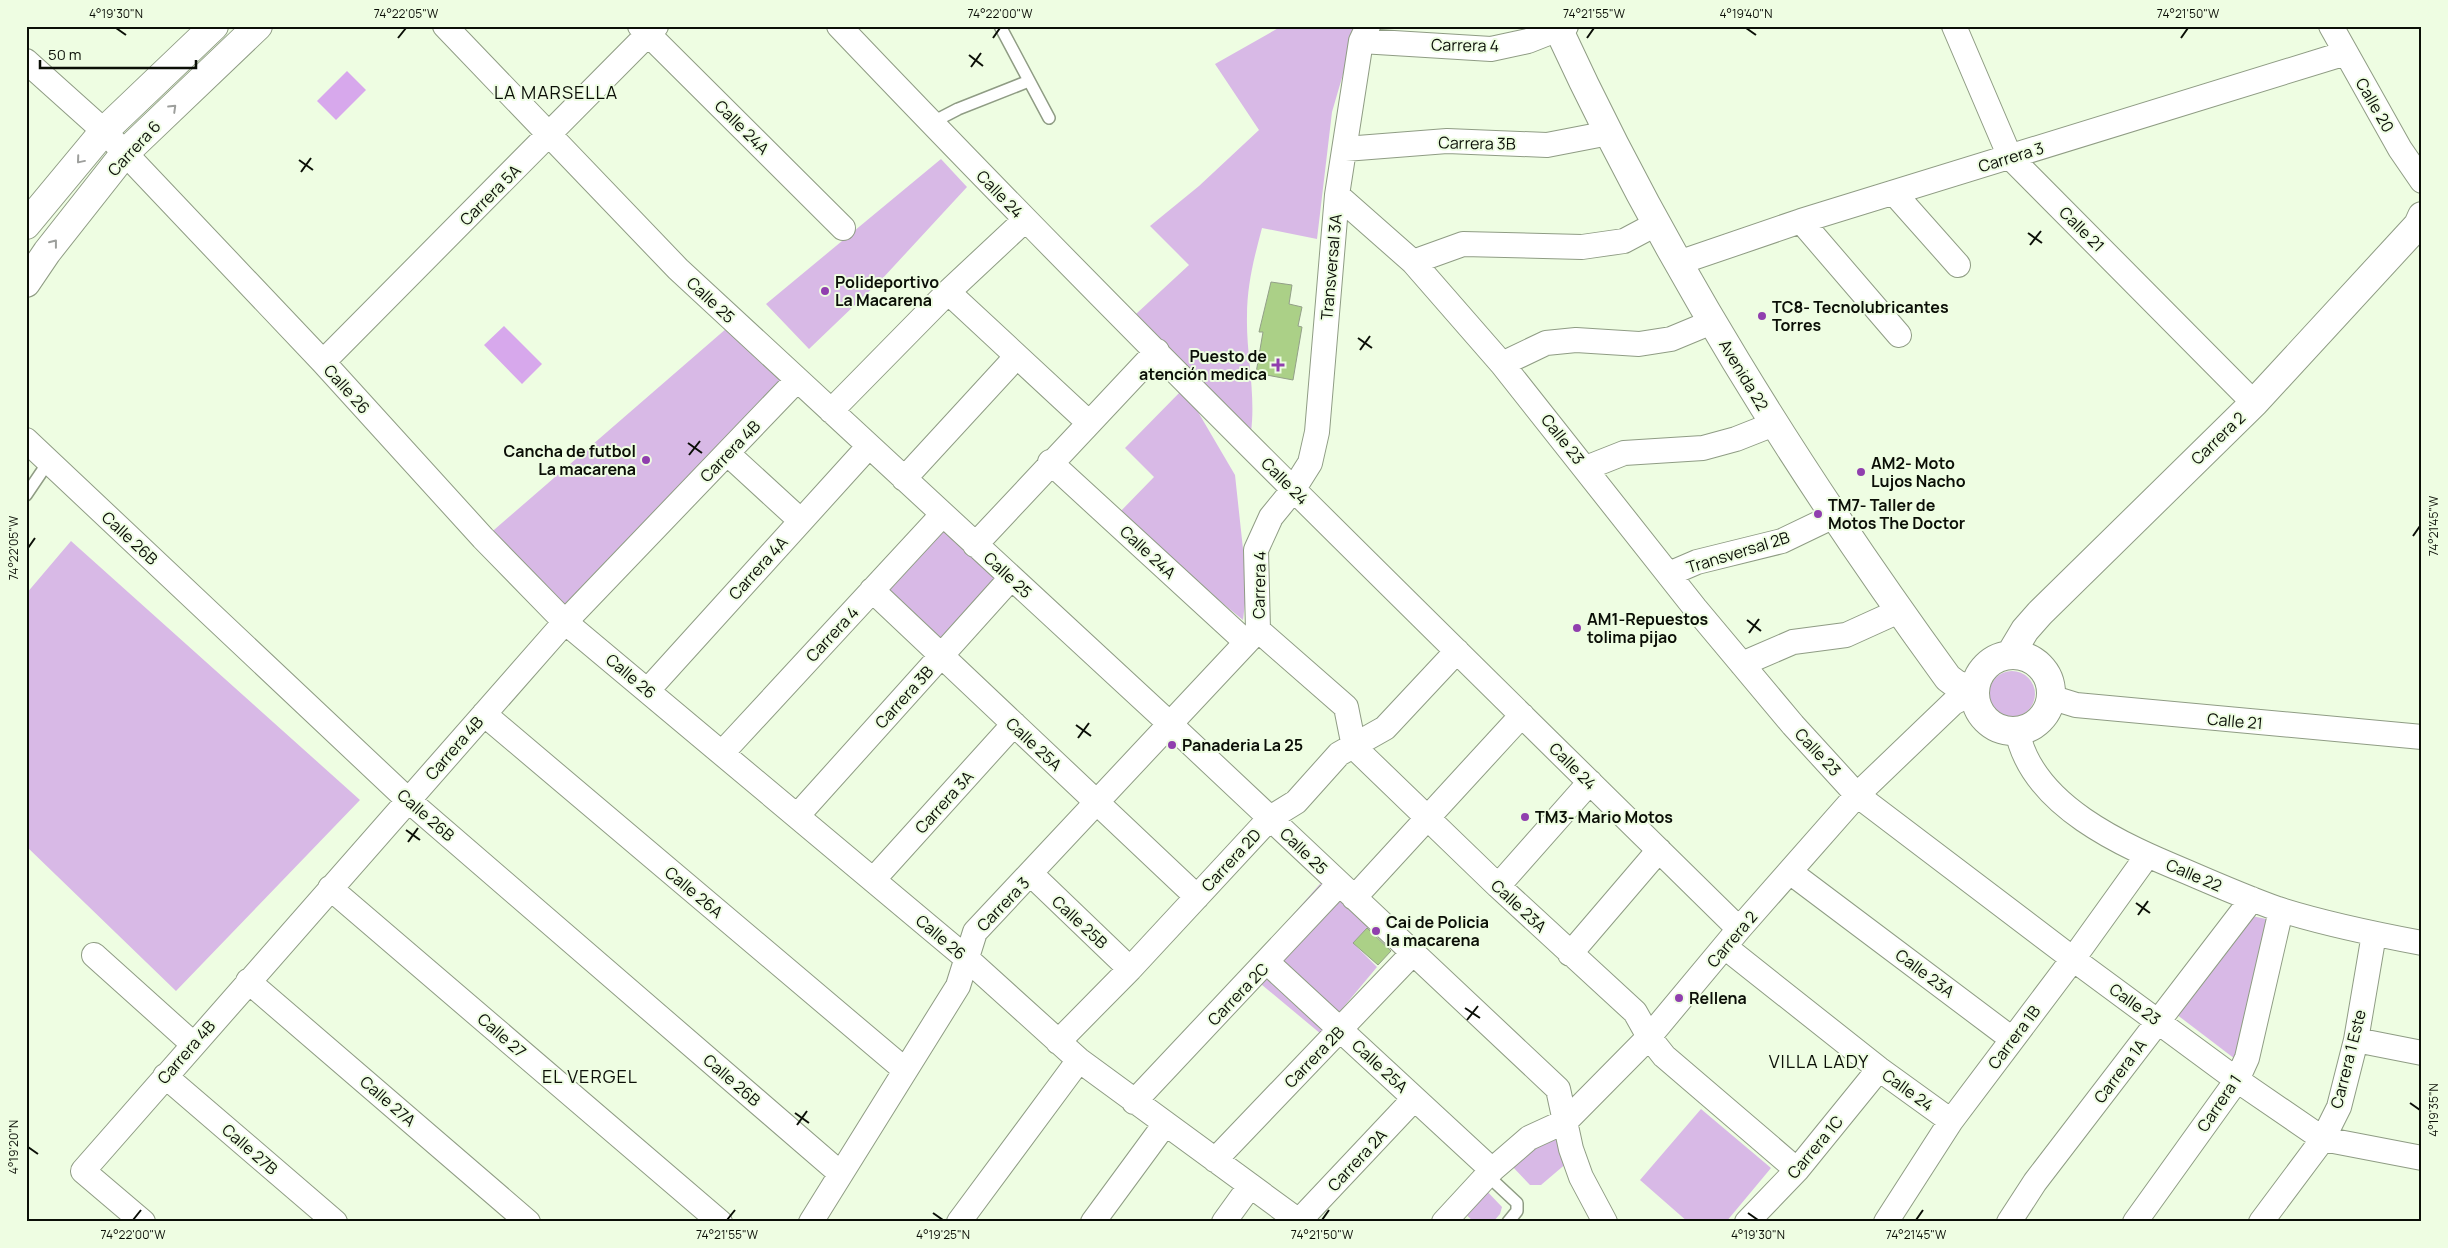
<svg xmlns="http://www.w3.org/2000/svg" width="2448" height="1248" viewBox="0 0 2448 1248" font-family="Manrope,sans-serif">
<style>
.green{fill:#d8b9e6}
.water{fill:#d7a8ec}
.building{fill:#abd087;stroke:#93a088}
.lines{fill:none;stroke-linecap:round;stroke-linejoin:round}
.service-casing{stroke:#8f9c84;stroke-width:14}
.minor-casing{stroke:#8f9c84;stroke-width:26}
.tertiary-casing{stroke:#8f9c84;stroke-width:30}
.service{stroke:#fff;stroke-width:11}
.minor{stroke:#fff;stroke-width:24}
.tertiary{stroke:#fff;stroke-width:28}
.oneway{stroke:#9d9f9c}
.ticks{fill:none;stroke:#0b0f07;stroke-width:2}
.poi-dot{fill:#903fae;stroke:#eefde2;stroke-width:2}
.labels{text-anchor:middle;stroke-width:4;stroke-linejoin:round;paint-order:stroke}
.street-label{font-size:16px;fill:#0b0f07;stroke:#eefde2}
.poi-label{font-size:16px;font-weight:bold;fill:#0b0f07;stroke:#eefde2;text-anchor:start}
.neighbourhood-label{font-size:18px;letter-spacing:1px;fill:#0b0f07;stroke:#eefde2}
.neatline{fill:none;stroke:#0b0f07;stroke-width:2}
.ticks-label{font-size:12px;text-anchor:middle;fill:#0b0f07}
</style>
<rect width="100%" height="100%" fill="#eefde2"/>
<path class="green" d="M1282,26H1357L1332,112L1317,239L1262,228C1254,258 1247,285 1247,316C1246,354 1256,393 1251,432L1136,314L1189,265L1150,226L1199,186L1259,130L1215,64Z
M941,159L967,187L882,279L809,349L766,304Z
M727,328L790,383L565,620L487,536Z
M1184,388L1235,475L1247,586L1243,620L1116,516L1154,477L1125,448Z
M943,517L1004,574L939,645L877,588Z
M71,541L360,800L176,991L26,846V594Z
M1989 694a23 23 0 1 1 46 0a23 23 0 1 1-46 0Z
M1327,876L1375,920L1353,943L1377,967L1321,1034L1244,970Z
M2247,915L2271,920L2239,1062L2176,1014Z
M1701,1109L1771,1168L1726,1222H1688L1640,1180Z
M1561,1132L1568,1162L1541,1185H1530L1510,1164Z
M1482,1186L1502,1207L1500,1214L1493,1222H1474L1460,1209Z"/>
<path class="water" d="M347,71L366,90L336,120L317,101Z
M504,326L542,364L522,384L484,345Z"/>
<path class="building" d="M1271,282L1292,285L1289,304L1302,307L1298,326L1302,327L1293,380L1256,373L1263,332H1259Z
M1367,928L1391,951L1378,965L1353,943Z"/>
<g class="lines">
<g class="service-casing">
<path id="service" d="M1000,26L1049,118
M931,123L958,109L1029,81
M26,495L49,461
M1487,1175L1517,1203V1211L1508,1222"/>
</g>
<g class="minor-casing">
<path id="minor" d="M445,26L678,269L1170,724L1558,1089L1571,1149L1581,1177L1605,1222
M640,26L843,228
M839,26C1132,334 1436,631 1739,929
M1954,26L2010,157L2254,403
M2331,26L2400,149L2422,181
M1361,41L1491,49L1528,41L1566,26
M26,61L104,131L323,362L483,538L565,622L965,957L1079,1060L1300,1222
M1345,149L1447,141L1547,145L1609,133
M1894,193L1958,265
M1337,195L1413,262L1502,364L1695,608L1793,725L1857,795L2073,959L2237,1080L2323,1139L2422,1158
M1801,221L1899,335
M1413,262L1463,244L1582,247L1624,241L1656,224
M1678,263L1801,221L2346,53
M948,292L1088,422
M323,362L656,26
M1502,364L1546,343L1576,340L1639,344L1671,339L1712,322
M831,411L948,292L1025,220
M26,440L408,800L841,1174
M728,454L801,521
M1050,462L1246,642
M1586,468L1624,453L1703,448L1736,439L1774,424
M904,479L1017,356
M975,545L1157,351
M1669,574L1697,562L1782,541L1834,516
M872,590L1197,897
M1258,630L1346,707L1354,747L1498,886L1635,1012L1649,1037L1664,1056L1797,1170
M1258,630L1256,550L1271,517L1293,490L1310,463L1317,432L1337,195L1361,41L1368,26
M1742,664L1793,642L1846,635L1899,611
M648,690L869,446
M2050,697L2076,705L2422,737
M484,714L905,1070
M2017,730C2031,806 2124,846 2187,872C2217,885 2247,898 2278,909C2325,924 2374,934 2422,943
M722,753L942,515
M797,816L1011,578
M1790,872L2012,1039
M1031,874L1130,969
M873,880L1014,724
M1498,886L1590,782
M330,888L720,1222
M1354,898L1522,715
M1725,947L1879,1069L1951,1121
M1570,954L1659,850
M94,955L193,1044
M1268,963L1492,1170
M248,981L528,1222
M2356,1040L2422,1053
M1058,1042L1130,969L1270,818L1296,802L1339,754L1385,728L1457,651
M165,1076L335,1222
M1134,1102L1339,884
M1215,1160L1413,953
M1299,1221L1414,1099
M143,1222L83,1171L565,622L797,380
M811,1222L958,986L975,932L1258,630
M959,1222L1079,1060
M1093,1222L1165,1124
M1224,1222L1250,1186
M1444,1222L1492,1170L1529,1138L1566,1121L1649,1037L1739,929L1857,795L1953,703L1974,692
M1747,1222L1797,1170L1879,1069
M1886,1222L1951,1121L2073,959L2147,856
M2009,1222L2035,1182L2252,899
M2135,1222L2237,1080L2247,1058L2281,910
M2261,1222L2323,1139L2339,1107L2356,1040L2374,934"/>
</g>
<g class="tertiary-casing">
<path id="tertiary" d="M1557,26C1663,257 1798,472 1948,678L1960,687L1976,685
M26,225L104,131L214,26
M26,283L47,252L125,153L258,26
M2010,655L2025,630L2040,613L2254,403L2418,225L2422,216
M1975 693a38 38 0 1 1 76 0a38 38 0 1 1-76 0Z"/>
</g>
<use href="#service" class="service"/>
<use href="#minor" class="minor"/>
<use href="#tertiary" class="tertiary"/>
</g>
<defs><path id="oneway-chevron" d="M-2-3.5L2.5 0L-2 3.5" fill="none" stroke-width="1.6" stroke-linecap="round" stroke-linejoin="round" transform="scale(1.25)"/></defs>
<g class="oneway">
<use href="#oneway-chevron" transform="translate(173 108) rotate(-44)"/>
<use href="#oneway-chevron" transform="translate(80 160) rotate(130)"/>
<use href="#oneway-chevron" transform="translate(54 243) rotate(-52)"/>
</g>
<path class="ticks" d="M116,28L126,35M1746,28L1756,35M398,38L406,28M993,38L1000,28M1587,38L1594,28M2181,38L2188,28M969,55L983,66M971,67L981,53M299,160L313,170M301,172L311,158M2028,233L2042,243M2030,245L2041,231M1358,338L1372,348M1360,350L1370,336M688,443L702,453M689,455L700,441M2413,536L2420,526M28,548L35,538M1747,620L1761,631M1749,633L1759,619M1076,725L1091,736M1078,738L1089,723M406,830L420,840M408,842L418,828M2136,903L2150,913M2138,915L2148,901M1465,1008L1480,1018M1467,1020L1478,1006M2410,1103L2420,1110M795,1113L809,1123M797,1125L807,1111M28,1147L38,1154M933,1213L943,1220M1748,1213L1758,1220M133,1220L141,1210M727,1220L735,1210M1322,1220L1329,1210M1916,1220L1923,1210"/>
<g class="poi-dot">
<circle cx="825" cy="291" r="5"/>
<circle cx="1762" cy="316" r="5"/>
<path d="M1275.5 357.5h5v5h5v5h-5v5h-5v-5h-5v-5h5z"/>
<circle cx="646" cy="460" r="5"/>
<circle cx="1861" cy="472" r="5"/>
<circle cx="1818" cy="514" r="5"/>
<circle cx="1577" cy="628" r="5"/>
<circle cx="1172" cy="745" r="5"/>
<circle cx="1525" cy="817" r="5"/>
<circle cx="1376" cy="931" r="5"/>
<circle cx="1679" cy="998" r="5"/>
</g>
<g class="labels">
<g class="street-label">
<text transform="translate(1465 45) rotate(1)" y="6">Carrera 4</text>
<text transform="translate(2375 105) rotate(60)" y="6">Calle 20</text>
<text transform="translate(742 127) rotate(45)" y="6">Calle 24A</text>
<text transform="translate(1477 143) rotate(1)" y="6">Carrera 3B</text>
<text transform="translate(134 148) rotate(-47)" y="6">Carrera 6</text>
<text transform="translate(2011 157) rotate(-17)" y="6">Carrera 3</text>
<text transform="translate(1000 194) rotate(46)" y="6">Calle 24</text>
<text transform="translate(490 195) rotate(-45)" y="6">Carrera 5A</text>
<text transform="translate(2082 229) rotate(45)" y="6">Calle 21</text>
<text transform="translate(1331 267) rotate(-85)" y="6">Transversal 3A</text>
<text transform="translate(711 300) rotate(43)" y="6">Calle 25</text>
<text transform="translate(1744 375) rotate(59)" y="6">Avenida 22</text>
<text transform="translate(347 389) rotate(48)" y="6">Calle 26</text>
<text transform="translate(2218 438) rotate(-44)" y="6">Carrera 2</text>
<text transform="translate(1563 439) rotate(52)" y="6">Calle 23</text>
<text transform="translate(730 451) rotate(-46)" y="6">Carrera 4B</text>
<text transform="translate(1285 481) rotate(45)" y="6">Calle 24</text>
<text transform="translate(130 538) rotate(43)" y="6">Calle 26B</text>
<text transform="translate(1148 552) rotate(43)" y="6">Calle 24A</text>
<text transform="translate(1738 552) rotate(-17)" y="6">Transversal 2B</text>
<text transform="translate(758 568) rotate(-48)" y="6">Carrera 4A</text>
<text transform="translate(1008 575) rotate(43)" y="6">Calle 25</text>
<text transform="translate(1259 585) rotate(-89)" y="6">Carrera 4</text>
<text transform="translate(832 634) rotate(-47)" y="6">Carrera 4</text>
<text transform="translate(631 676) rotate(40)" y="6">Calle 26</text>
<text transform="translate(904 697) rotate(-48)" y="6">Carrera 3B</text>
<text transform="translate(2235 721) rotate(5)" y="6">Calle 21</text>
<text transform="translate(1034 744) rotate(43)" y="6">Calle 25A</text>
<text transform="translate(454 748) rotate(-49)" y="6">Carrera 4B</text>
<text transform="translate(1818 752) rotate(47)" y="6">Calle 23</text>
<text transform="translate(1573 766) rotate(45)" y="6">Calle 24</text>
<text transform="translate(944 802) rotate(-48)" y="6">Carrera 3A</text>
<text transform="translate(426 815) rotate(41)" y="6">Calle 26B</text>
<text transform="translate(1304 851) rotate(44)" y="6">Calle 25</text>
<text transform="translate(1231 860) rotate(-47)" y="6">Carrera 2D</text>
<text transform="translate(2194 875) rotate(23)" y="6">Calle 22</text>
<text transform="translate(694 892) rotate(40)" y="6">Calle 26A</text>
<text transform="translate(1003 904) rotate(-46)" y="6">Carrera 3</text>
<text transform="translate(1519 906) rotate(43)" y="6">Calle 23A</text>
<text transform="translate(1080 922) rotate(43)" y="6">Calle 25B</text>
<text transform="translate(941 937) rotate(40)" y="6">Calle 26</text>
<text transform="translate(1732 939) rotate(-50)" y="6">Carrera 2</text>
<text transform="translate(1925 973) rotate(37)" y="6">Calle 23A</text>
<text transform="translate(1238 994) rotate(-46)" y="6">Carrera 2C</text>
<text transform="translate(2135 1004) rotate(36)" y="6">Calle 23</text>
<text transform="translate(502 1035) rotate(41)" y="6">Calle 27</text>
<text transform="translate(2014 1037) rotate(-53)" y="6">Carrera 1B</text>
<text transform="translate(186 1052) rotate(-49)" y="6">Carrera 4B</text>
<text transform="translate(1314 1057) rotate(-46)" y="6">Carrera 2B</text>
<text transform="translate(2348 1059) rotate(-76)" y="6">Carrera 1 Este</text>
<text transform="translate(1380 1066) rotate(43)" y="6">Calle 25A</text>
<text transform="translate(2120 1071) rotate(-53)" y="6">Carrera 1A</text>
<text transform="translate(732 1080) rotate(41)" y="6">Calle 26B</text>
<text transform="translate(1908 1090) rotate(36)" y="6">Calle 24</text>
<text transform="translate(388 1101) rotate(41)" y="6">Calle 27A</text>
<text transform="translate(2219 1103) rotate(-56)" y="6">Carrera 1</text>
<text transform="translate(1815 1147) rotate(-50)" y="6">Carrera 1C</text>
<text transform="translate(250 1149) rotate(41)" y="6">Calle 27B</text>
<text transform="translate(1357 1160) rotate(-47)" y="6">Carrera 2A</text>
</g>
<g class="poi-label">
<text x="835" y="288">Polideportivo<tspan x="835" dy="18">La Macarena</tspan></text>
<text x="1772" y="313">TC8- Tecnolubricantes<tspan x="1772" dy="18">Torres</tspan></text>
<text x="1267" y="362" text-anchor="end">Puesto de<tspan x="1267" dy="18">atención medica</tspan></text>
<text x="636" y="457" text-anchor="end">Cancha de futbol<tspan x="636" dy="18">La macarena</tspan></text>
<text x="1871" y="469">AM2- Moto<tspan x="1871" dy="18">Lujos Nacho</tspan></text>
<text x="1828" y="511">TM7- Taller de<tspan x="1828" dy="18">Motos The Doctor</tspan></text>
<text x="1587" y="625">AM1-Repuestos<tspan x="1587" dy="18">tolima pijao</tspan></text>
<text x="1182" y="751">Panaderia La 25</text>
<text x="1535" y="823">TM3- Mario Motos</text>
<text x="1386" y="928">Cai de Policia<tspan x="1386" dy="18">la macarena</tspan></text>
<text x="1689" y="1004">Rellena</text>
</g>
<g class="neighbourhood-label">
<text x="556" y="99">LA MARSELLA</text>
<text x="1819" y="1068">VILLA LADY</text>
<text x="590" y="1083">EL VERGEL</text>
</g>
</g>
<rect width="2448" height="1248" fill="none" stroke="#eefde2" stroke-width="55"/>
<path d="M40 60v8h156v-8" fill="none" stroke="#0b0f07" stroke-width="2.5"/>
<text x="48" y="60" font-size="15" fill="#0b0f07" stroke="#eefde2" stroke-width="4" paint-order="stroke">50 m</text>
<rect x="28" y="28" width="2392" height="1192" class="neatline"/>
<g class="ticks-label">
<text x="116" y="18">4°19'30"N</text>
<text x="406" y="18">74°22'05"W</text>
<text x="1000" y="18">74°22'00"W</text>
<text x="1594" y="18">74°21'55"W</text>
<text x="1746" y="18">4°19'40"N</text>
<text x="2188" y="18">74°21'50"W</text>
<text transform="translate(2434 526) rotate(-90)" y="4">74°21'45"W</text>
<text transform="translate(14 548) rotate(-90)" y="4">74°22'05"W</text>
<text transform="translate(2434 1110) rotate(-90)" y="4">4°19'35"N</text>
<text transform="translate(14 1147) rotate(-90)" y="4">4°19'20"N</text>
<text x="133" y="1239">74°22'00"W</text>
<text x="727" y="1239">74°21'55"W</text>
<text x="943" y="1239">4°19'25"N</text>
<text x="1322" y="1239">74°21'50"W</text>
<text x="1758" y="1239">4°19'30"N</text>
<text x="1916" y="1239">74°21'45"W</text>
</g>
</svg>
